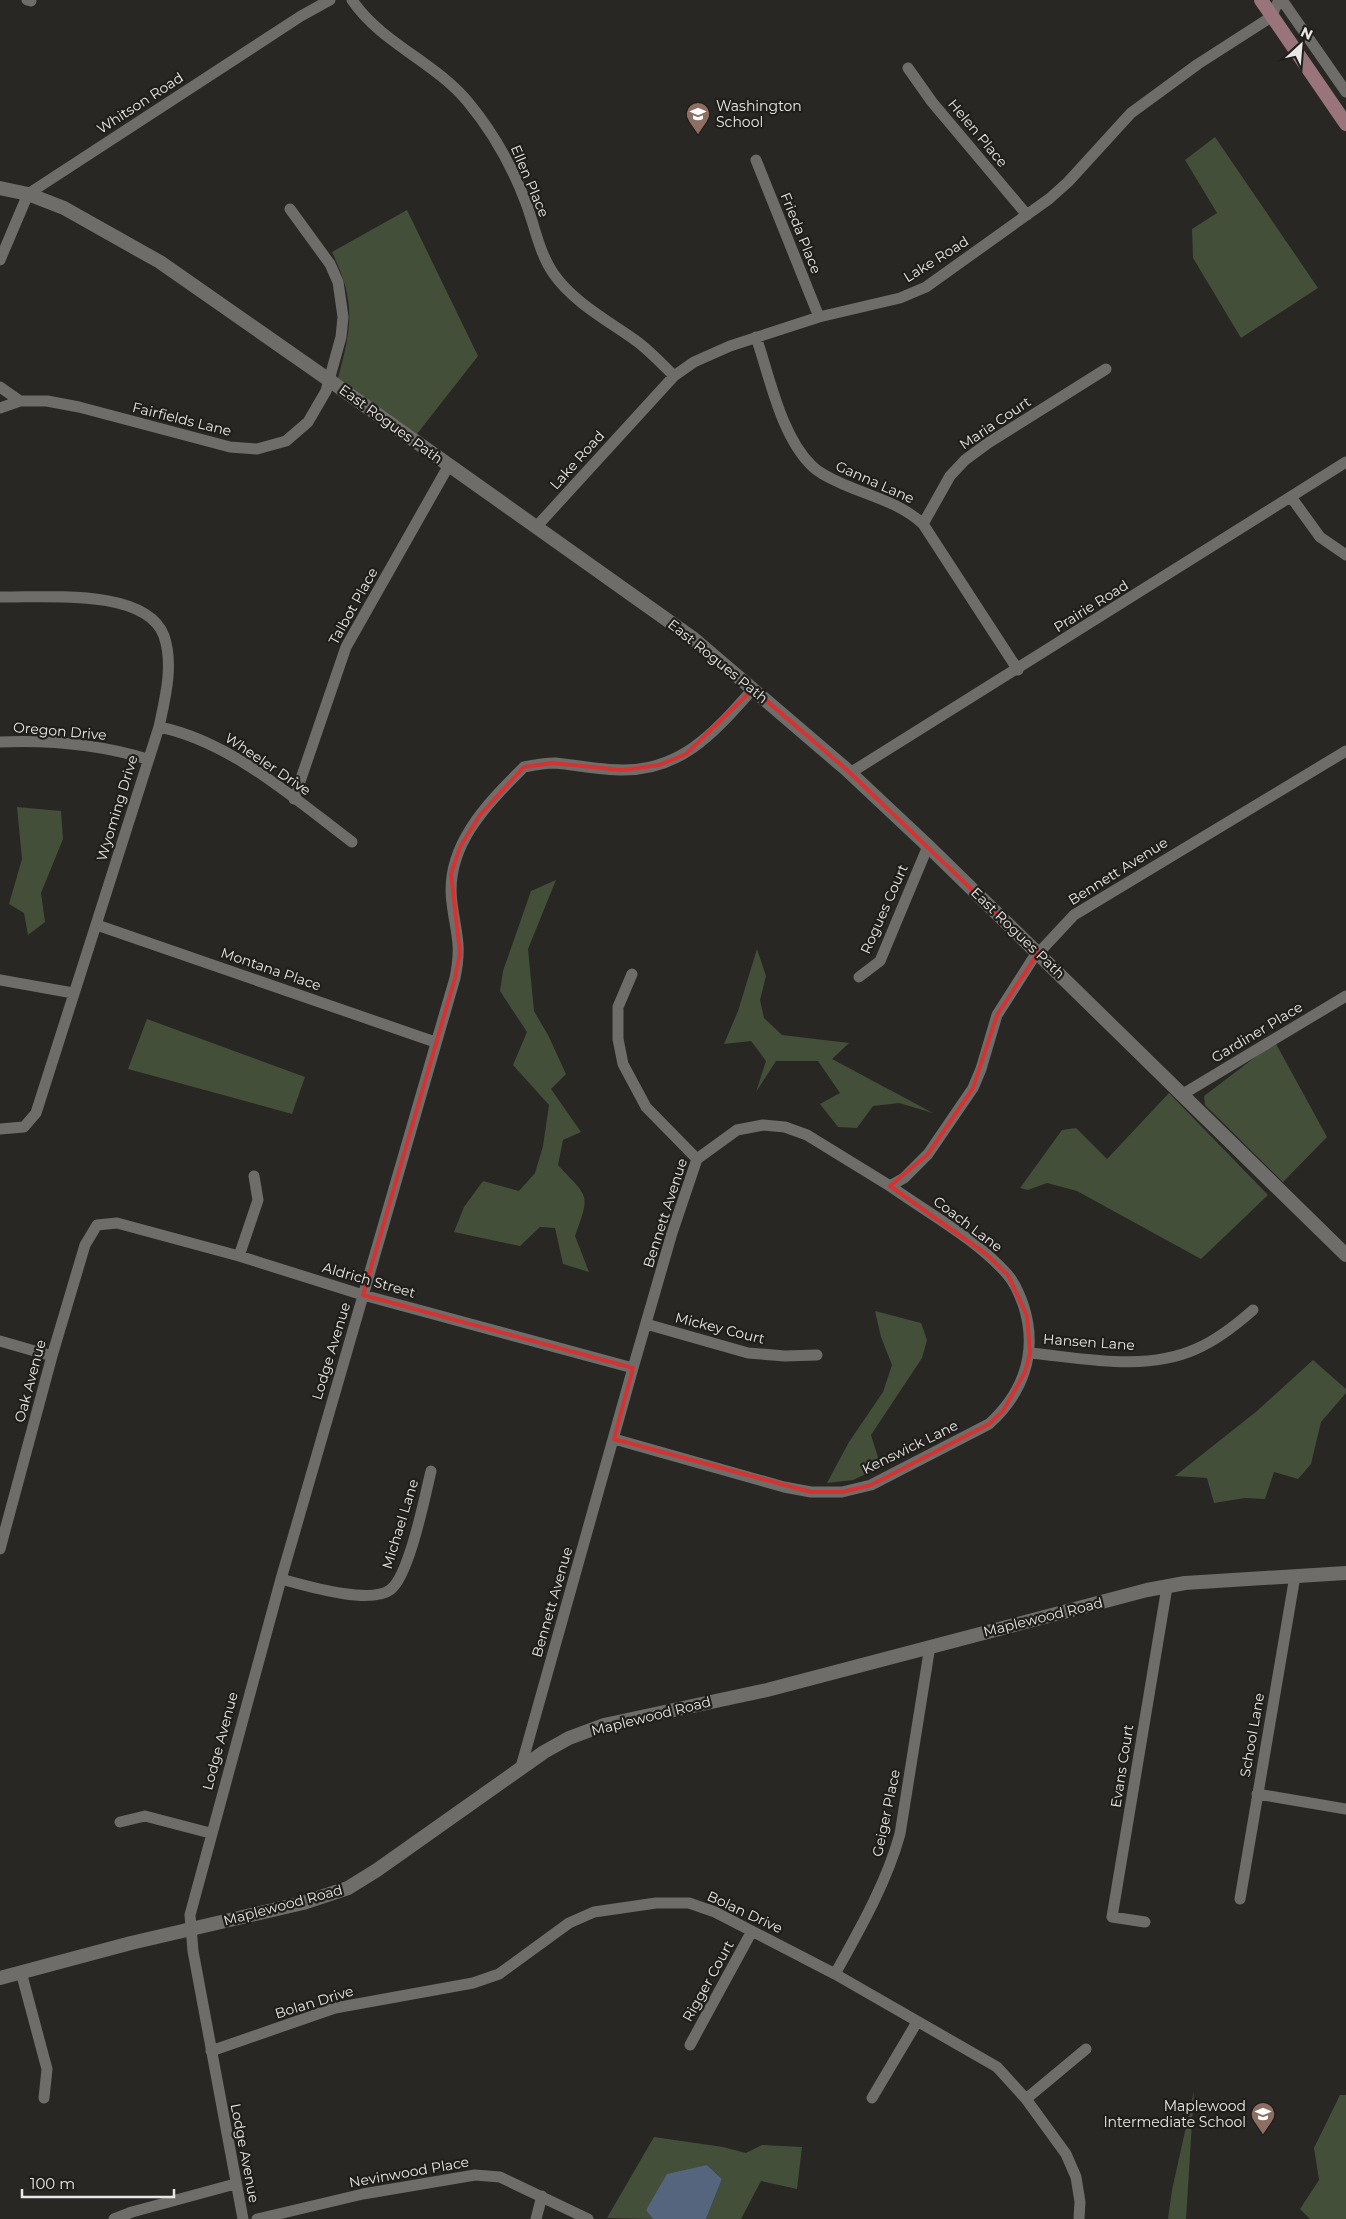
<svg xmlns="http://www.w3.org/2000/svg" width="1346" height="2219" viewBox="0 0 1346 2219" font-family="Montserrat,sans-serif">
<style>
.green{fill:#434f38}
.water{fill:#54657d}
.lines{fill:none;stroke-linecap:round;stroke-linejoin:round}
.minor{stroke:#6f6d69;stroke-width:11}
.tertiary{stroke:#6f6d69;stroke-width:14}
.secondary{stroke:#99747b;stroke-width:14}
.marked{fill:none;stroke:#d73232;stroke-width:4;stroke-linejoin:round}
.labels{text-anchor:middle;stroke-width:4.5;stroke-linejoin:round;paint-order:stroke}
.street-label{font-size:14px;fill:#eae8e6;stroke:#1f1e1a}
.poi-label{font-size:14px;fill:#eae8e6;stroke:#1f1e1a;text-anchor:start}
</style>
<rect width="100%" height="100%" fill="#292724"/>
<path class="green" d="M1215,137L1318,288L1241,338L1193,258L1192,229L1217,213L1185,160Z
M407,210L478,356L417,434L338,378C352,326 356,302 332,252Z
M17,807L61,811L63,839L41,893L45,922L28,935L24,913L9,904L22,859Z
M556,880L528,949L534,1011L548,1035L566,1074L551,1089L581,1132L563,1140L558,1165C588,1198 591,1192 575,1236L589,1272L563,1264L555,1228L540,1227L520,1246L454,1232L464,1207L483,1181L519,1191L535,1173L543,1146L549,1105L513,1065L527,1032L500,991L503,971L531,891Z
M757,949L766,976L760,1000L764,1018L782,1035L849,1043L832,1059L933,1113L899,1103L873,1106L857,1128L838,1127L820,1104L840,1093L818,1061H776L756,1092L766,1061L751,1041L724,1044L738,1011Z
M147,1019L305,1077L292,1114L128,1069Z
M1275,1042L1327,1137L1283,1182L1205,1105L1204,1096Z
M1169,1093L1268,1195L1201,1259L1077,1191L1047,1183L1028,1190L1020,1188L1062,1130L1076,1128L1107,1159Z
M875,1311L921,1323L927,1340L922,1358L871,1435L881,1467L853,1480L827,1483L849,1442L883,1392L892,1365L881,1337Z
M1313,1360L1346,1389V1393L1321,1422L1311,1464L1298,1479L1274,1472L1265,1499L1245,1498L1214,1503L1207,1478L1175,1476L1257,1411Z
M1194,2091L1186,2219H1168L1172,2190Z
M1340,2095H1346V2219H1310L1300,2209L1319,2180L1314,2148Z
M654,2137L723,2147L746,2153L762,2145L802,2147L797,2189L761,2181L741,2219H706L722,2179L707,2165L694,2169L646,2209L653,2219L607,2218Z"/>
<path class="water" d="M707,2165L722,2179L706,2219H653L646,2210L667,2174Z"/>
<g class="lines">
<path class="minor" d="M27,0L31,1
M352,0C381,43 435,62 468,102C493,132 512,166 526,203C535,227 539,252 553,273C573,302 607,320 635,340C649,350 661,363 674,376
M1282,0L1346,92
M908,68L932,102L1027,215
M756,160L819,317
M0,260L28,194L301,16L330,0
M756,337C770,378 781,436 812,466C821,475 834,480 845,485C873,497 900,503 923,524L1018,670
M0,387L20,401H47L79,407L230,447L257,449L286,441L308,422L326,391L341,337L343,317L338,282L330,264L290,209
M0,408L20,401
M1291,497L1320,537L1346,555
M923,524L950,476L965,460L988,443L1106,369
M537,526L674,376L694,362L730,346L819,317L900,298L926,287L1049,199L1068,182L1131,113L1198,64L1271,17L1279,0
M0,597C42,598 146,587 164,636C174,665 165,699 159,727L36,1113L24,1127L0,1129
M159,727C230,741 295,799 352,842
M0,742C48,740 101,745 147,759
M850,773L1346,462
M294,799L346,647L449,465
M97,925L435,1042
M632,974L618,1007V1039L623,1064L646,1107L697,1159
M859,977L880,961L928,846
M0,980L73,993
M1183,1094L1346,996
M239,1256L258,1200L254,1176
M646,1324L748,1353L785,1356L817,1355
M0,1341L52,1356
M1030,1353C1083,1358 1145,1372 1196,1349C1217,1340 1236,1325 1253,1310
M614,1439L784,1487L811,1492H842L871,1485L989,1424C1023,1393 1038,1353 1024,1307C1020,1295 1015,1283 1007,1274C976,1239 928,1213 890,1186
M0,1549L52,1356L85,1245L97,1225L117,1223L239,1256L363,1295L633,1368
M281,1579C304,1585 369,1605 390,1590C409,1577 425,1496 431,1471
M521,1767L633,1368L672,1233L697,1159L737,1130L763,1125L785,1127L807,1135L890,1186L904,1178L928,1154L973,1088L981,1069L997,1015L1032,960L1074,915L1346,751
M1257,1794L1346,1809
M120,1822L145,1816L210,1833
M1240,1899L1295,1576
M1145,1922L1112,1917L1167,1587
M21,1972L47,2069L44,2098
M835,1974C860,1929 886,1884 900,1834L930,1646
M690,2045L752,1931
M211,2051L335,2008L473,1983L499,1974L569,1923L594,1912L656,1903H689L715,1912L835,1974L997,2067L1026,2099L1066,2154L1076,2177L1080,2202L1079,2219
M872,2098L917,2022
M1026,2099L1086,2049
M114,2219L132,2212L235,2184
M243,2219L193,1951L190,1915L281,1579L455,978C462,944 456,935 452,903C444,846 488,803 524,767C534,765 545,763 555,763C577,765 600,770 623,770C684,770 716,730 753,689
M257,2219L363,2194L475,2175L500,2177L588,2219
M536,2219L542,2196"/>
<path class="tertiary" d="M0,188L28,194L64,208L160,262L329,380L694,639L846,769L928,846L1346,1255
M0,1978L131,1943L303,1903L348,1888L377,1870L544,1752L569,1738L604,1725L767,1690L1147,1590L1185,1583L1346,1573"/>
<path class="secondary" d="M1261,0L1346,124"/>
</g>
<path class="marked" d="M753,689L846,769L1038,953L997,1015L973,1088L928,1154L890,1186L986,1254L1008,1275L1027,1316L1030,1353L1025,1372L1003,1411L989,1424L871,1485L842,1492H811L614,1439L633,1368L363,1295L455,978L460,953L451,874L460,847L480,815L524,767L553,763L622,770L659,765L686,754Z"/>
<defs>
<g id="school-pin" transform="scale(1.25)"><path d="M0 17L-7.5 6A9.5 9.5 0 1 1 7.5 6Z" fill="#8d6e63" stroke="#1f1e1a"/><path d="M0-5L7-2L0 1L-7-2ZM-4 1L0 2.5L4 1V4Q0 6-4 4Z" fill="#fff"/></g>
</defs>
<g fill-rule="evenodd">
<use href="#school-pin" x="698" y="114"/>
<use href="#school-pin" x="1263" y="2114"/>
</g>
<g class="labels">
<g class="street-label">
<text transform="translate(140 103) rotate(-33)" y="5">Whitson Road</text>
<text transform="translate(978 133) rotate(50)" y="5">Helen Place</text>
<text transform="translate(530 181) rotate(67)" y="5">Ellen Place</text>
<text transform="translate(801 233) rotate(68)" y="5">Frieda Place</text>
<text transform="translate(936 259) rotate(-32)" y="5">Lake Road</text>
<text transform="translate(182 419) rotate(14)" y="5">Fairfields Lane</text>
<text transform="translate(995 423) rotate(-34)" y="5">Maria Court</text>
<text transform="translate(391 424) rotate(36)" y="5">East Rogues Path</text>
<text transform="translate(577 460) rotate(-48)" y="5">Lake Road</text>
<text transform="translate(875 482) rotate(24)" y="5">Ganna Lane</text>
<text transform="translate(353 606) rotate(-61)" y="5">Talbot Place</text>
<text transform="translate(1091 606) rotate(-32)" y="5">Prairie Road</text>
<text transform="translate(718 661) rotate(39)" y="5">East Rogues Path</text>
<text transform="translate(60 731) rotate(5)" y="5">Oregon Drive</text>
<text transform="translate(268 764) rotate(34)" y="5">Wheeler Drive</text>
<text transform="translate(117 808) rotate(-73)" y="5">Wyoming Drive</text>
<text transform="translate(1118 871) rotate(-32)" y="5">Bennett Avenue</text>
<text transform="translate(884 909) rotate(-66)" y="5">Rogues Court</text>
<text transform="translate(1018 933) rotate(44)" y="5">East Rogues Path</text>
<text transform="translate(271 969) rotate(19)" y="5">Montana Place</text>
<text transform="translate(1257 1032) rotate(-31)" y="5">Gardiner Place</text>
<text transform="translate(665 1213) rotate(-72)" y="5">Bennett Avenue</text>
<text transform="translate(968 1224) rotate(37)" y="5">Coach Lane</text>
<text transform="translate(369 1280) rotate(16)" y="5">Aldrich Street</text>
<text transform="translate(720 1328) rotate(14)" y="5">Mickey Court</text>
<text transform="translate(1089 1342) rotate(4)" y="5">Hansen Lane</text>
<text transform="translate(331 1351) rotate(-73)" y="5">Lodge Avenue</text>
<text transform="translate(30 1381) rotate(-75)" y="5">Oak Avenue</text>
<text transform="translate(910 1447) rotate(-26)" y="5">Kenswick Lane</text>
<text transform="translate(400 1524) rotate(-73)" y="5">Michael Lane</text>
<text transform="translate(552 1602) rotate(-74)" y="5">Bennett Avenue</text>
<text transform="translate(1043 1617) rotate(-14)" y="5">Maplewood Road</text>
<text transform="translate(651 1716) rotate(-14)" y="5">Maplewood Road</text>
<text transform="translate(1252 1735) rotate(-80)" y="5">School Lane</text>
<text transform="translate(220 1741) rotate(-75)" y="5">Lodge Avenue</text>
<text transform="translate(1122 1766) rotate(-81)" y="5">Evans Court</text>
<text transform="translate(886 1813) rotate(-78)" y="5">Geiger Place</text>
<text transform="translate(283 1905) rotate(-15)" y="5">Maplewood Road</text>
<text transform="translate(745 1912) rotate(25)" y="5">Bolan Drive</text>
<text transform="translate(708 1981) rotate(-61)" y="5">Rigger Court</text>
<text transform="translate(314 2002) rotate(-17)" y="5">Bolan Drive</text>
<text transform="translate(245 2153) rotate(79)" y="5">Lodge Avenue</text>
<text transform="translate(409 2172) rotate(-10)" y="5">Nevinwood Place</text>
</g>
<g class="poi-label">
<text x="716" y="111">Washington<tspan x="716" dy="16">School</tspan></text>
<text x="1246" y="2111" text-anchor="end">Maplewood<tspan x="1246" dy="16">Intermediate School</tspan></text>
</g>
</g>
<g transform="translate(1301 45) rotate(26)" stroke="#1f1e1a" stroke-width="4" paint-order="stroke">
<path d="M0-4L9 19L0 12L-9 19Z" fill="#eae8e6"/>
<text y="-8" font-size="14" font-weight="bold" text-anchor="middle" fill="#eae8e6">N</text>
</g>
<path d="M22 2189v8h152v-8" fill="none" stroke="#eae8e6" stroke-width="2.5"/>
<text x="30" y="2189" font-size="15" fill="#eae8e6" stroke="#1f1e1a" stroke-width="4" paint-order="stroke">100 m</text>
</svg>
